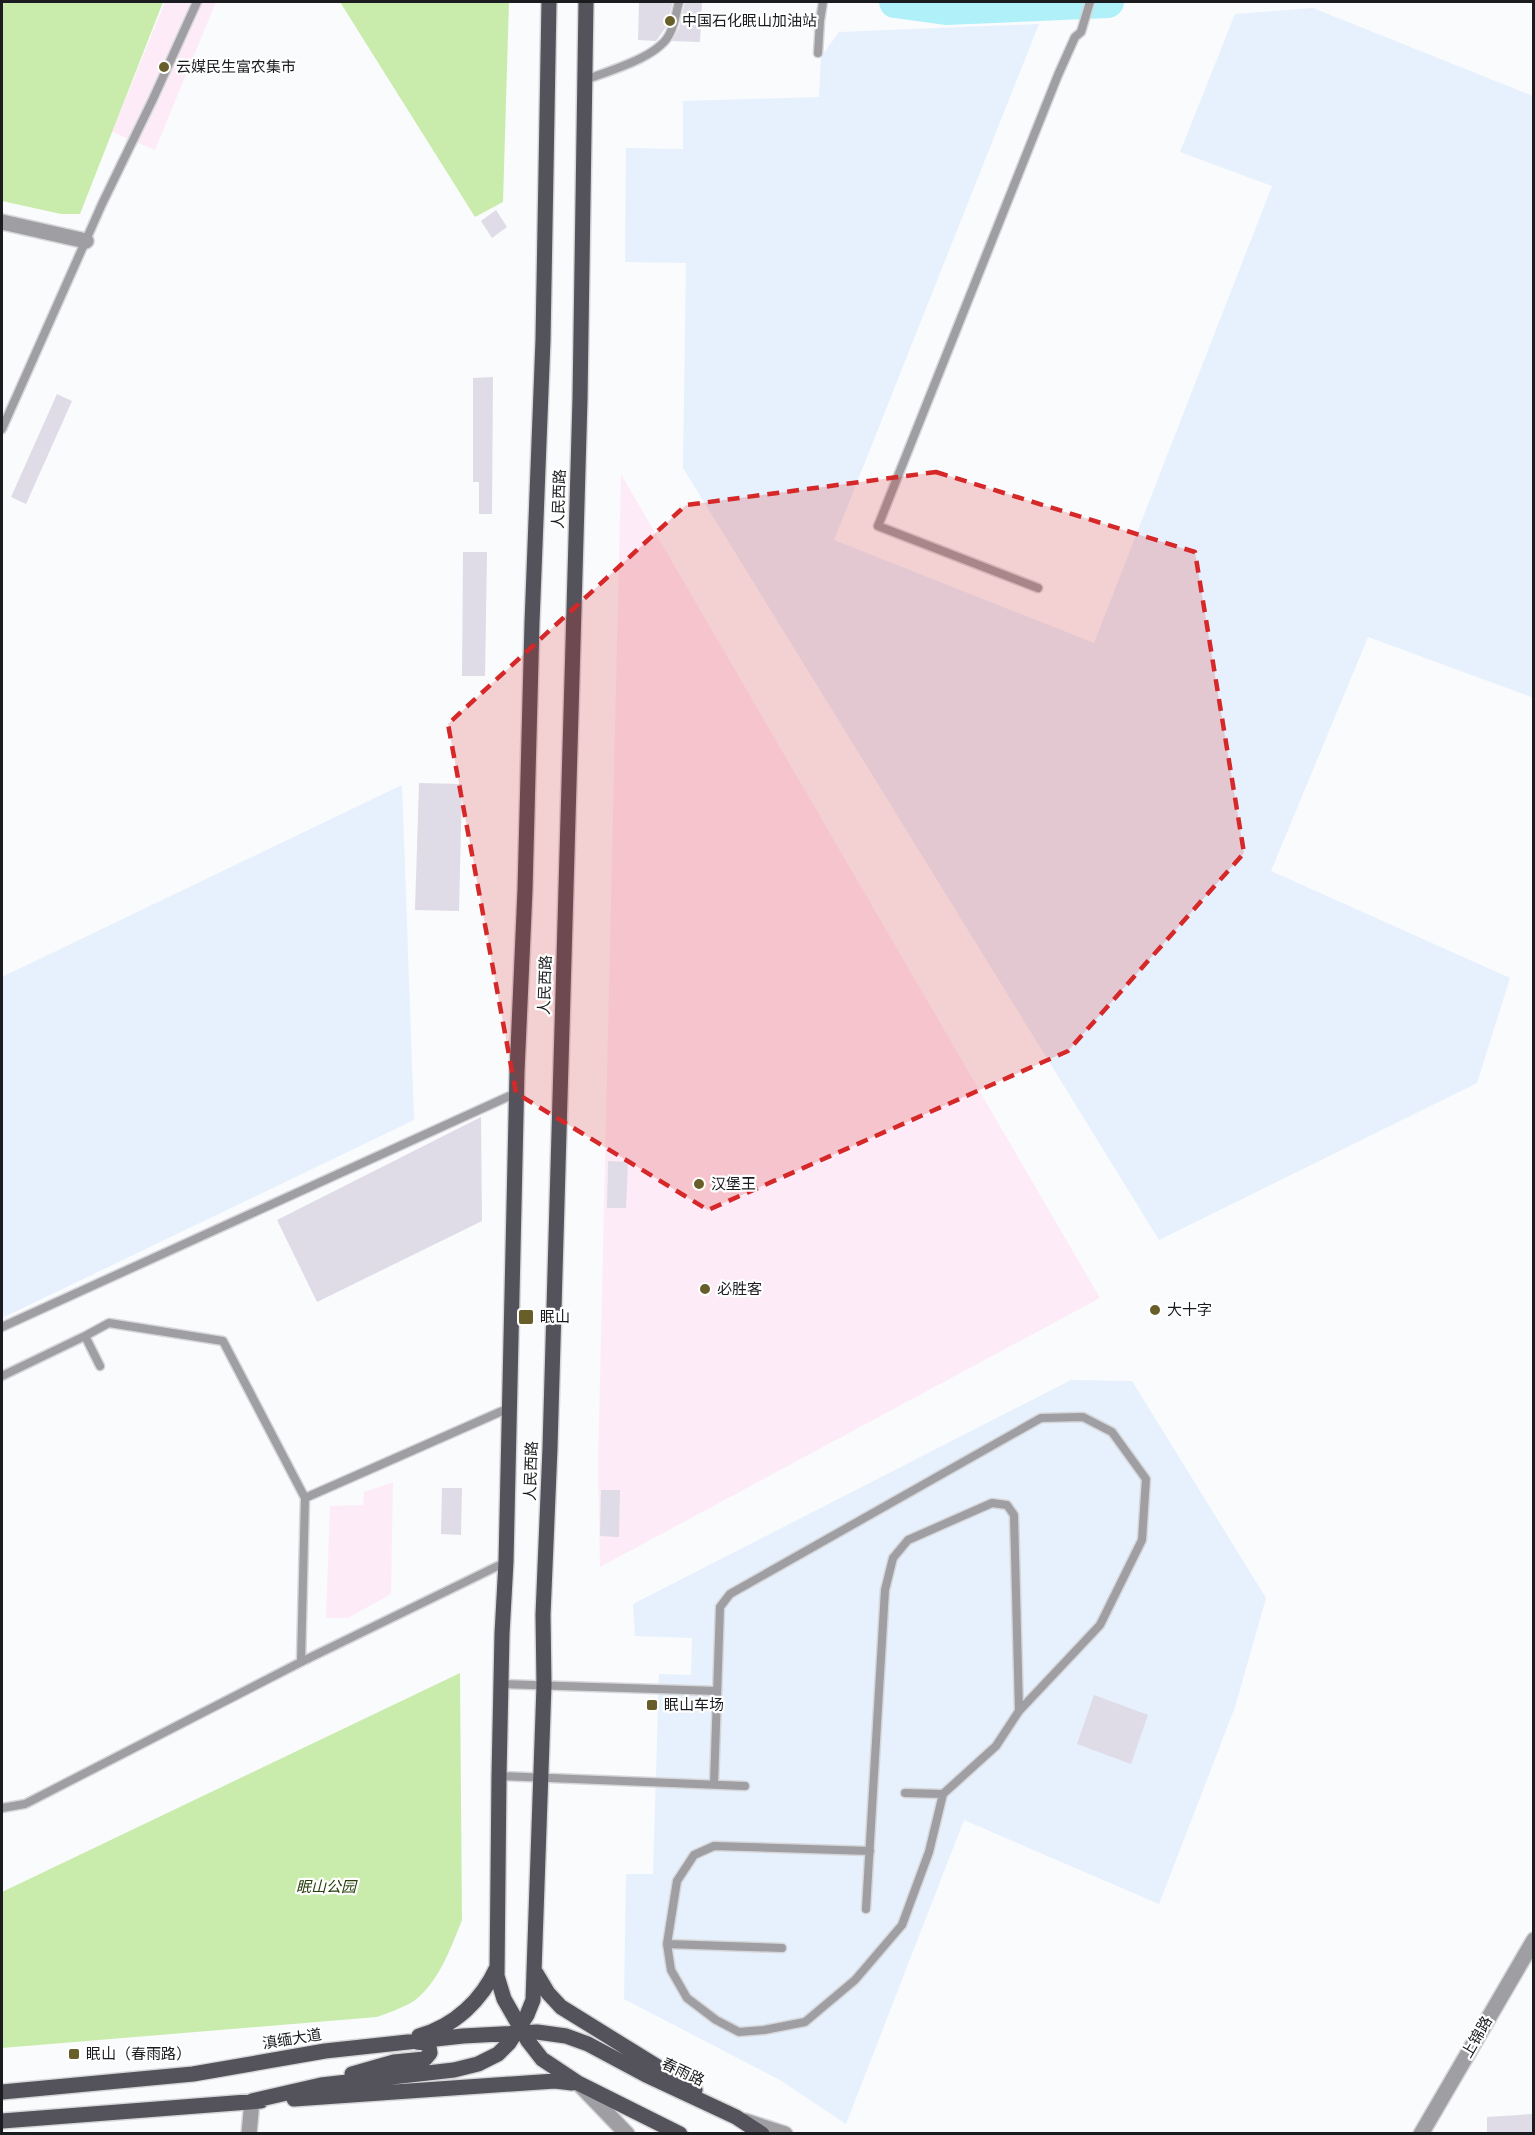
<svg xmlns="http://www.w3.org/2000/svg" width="1535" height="2135" viewBox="0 0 1535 2135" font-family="'Noto Serif','Noto Sans SC',serif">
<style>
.commercial{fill:#fdecf7}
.built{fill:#e7f0fd}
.green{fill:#c9ecac}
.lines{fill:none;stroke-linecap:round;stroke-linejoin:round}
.river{stroke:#b0f0f9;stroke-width:32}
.building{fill:#dfdbe7}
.service-casing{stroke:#d6d7d9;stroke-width:11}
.minor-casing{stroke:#d6d7d9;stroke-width:18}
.tertiary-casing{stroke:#d6d7d9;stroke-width:18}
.primary-casing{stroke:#d6d7d9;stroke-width:18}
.service{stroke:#9e9ea3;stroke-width:8}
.minor{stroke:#9e9ea3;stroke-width:15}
.tertiary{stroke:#9e9ea3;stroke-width:15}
.primary{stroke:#54525b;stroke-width:15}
.marked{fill:#d62828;fill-opacity:0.2;stroke:#d62828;stroke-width:4.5;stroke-dasharray:12 8;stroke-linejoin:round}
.poi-dot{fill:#685e2a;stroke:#fff;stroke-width:2}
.labels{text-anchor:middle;stroke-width:4.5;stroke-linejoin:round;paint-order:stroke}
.poi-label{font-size:15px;fill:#1a1c1f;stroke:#fff;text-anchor:start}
.street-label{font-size:15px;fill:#1a1c1f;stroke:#fff}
.park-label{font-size:15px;font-style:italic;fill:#273f0a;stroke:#fff}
</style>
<rect width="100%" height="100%" fill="#fafbfd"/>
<path class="commercial" d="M165,2H216L155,150L112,132Z
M621,474L1100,1298L600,1567L598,1465Z
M393,1482L391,1594L348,1618H326L330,1506L363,1505L364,1492Z"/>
<path class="built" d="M1313,8L1533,96L1534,698L1368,637L1271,871L1510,978L1477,1083L1159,1240L683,468L686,263L625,262L626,148L683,149V101L819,97L821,57L839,32L1039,24L834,540L1094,643L1272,186L1180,152L1235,14Z
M402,785L414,1120L2,1318V977Z
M1071,1380L1132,1381L1266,1598L1235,1707L1159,1904L964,1820L846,2124L780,2080L624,1999L626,1874H653L659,1674L691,1675L692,1638L635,1636L633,1604Z"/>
<path class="green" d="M2,2H163L80,214H61L2,201Z
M340,2H509L503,202L475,217Z
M460,1673L462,1920C451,1948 436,1989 409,2004C399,2009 388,2013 377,2017L2,2048V1892Z"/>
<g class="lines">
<path class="river" d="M895,2L946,9L1108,2"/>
</g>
<path class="building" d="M639,2H673L666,27L656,41L638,40Z
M685,2H702L700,42L672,41L679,28Z
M496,210L507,227L492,238L481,221Z
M493,377L492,514H479V482H473V378Z
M57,394L72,401L26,504L11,497Z
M463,552H487L485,676H462Z
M419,783L462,784L459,911L415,910Z
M481,1117L482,1221L317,1302L277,1220Z
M608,1161L628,1162L626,1208H607Z
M442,1488H462L461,1535L441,1534Z
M601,1490H620L619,1537L600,1536Z
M1094,1695L1148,1715L1131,1764L1077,1744Z
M1533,2114V2133H1487V2117Z"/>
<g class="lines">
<g class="service-casing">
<path id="service" d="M818,53L820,21L823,2
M585,80C608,71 660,57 670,33C675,24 676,12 679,2
M2,429L102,204L153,99L197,2
M1038,588L878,526L1058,75L1075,37L1081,32L1090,2
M2,1327L516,1093
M85,1336L100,1366
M2,1376L85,1336L109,1323L223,1341L305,1498
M301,1662L305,1498L509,1408
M502,1684L717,1691
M499,1776L745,1786
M714,1784L720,1607L730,1594L1041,1418L1083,1417L1112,1432L1146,1479L1142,1540L1100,1625L1019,1711L996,1746L943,1794L929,1852L902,1925L855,1980L805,2022L764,2030L739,2032L716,2020L687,1998L671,1970L667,1944L677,1881L694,1855L714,1846L870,1851
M905,1793L943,1794
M2,1808L25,1804L301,1662L506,1562
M866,1909L885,1590L893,1558L908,1540L992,1503L1007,1505L1014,1515L1019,1711
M667,1944L782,1948"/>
</g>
<g class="minor-casing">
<path id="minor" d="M2,222L86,241
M580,2085L627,2134
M745,2121L785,2134
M249,2134L252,2101"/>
</g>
<g class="tertiary-casing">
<path id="tertiary" d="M1421,2134L1534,1940"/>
</g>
<g class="primary-casing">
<path id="primary" d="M549,2L543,340L532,623L525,890L517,1072L506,1562L502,1634L499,1776L497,1976L504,1999L528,2041L542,2059L578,2083L680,2134
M536,1973L548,1993L561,2007L695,2090
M419,2036C455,2026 482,2000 497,1967
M352,2074L394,2062L425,2059L430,2053L429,2046L425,2043L417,2042
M2,2092L193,2074L325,2051L463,2036L537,2032L566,2036L588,2044L646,2075L736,2117L762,2134
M294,2099L555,2081L572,2083
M252,2101L321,2085L454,2070L478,2064L498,2054L509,2043L527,2015L533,2000L544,1685L543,1615L550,1448L580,399L586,2
M2,2121L261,2101"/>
</g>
<use href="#service" class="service"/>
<use href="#minor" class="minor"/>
<use href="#tertiary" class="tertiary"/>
<use href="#primary" class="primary"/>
</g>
<path class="marked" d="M936,472L1195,552L1244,853L1068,1051L708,1210L516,1093L448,724L686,505Z"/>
<g class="poi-dot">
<circle cx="670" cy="21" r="6"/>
<circle cx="164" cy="67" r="6"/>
<circle cx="699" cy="1184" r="6"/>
<circle cx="705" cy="1289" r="6"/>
<circle cx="1155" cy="1310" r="6"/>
<rect x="518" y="1309" width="16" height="16" rx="3"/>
<rect x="646" y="1699" width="12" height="12" rx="3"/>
<rect x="68" y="2048" width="12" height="12" rx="3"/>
</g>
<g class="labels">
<g class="poi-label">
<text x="682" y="26">中国石化眠山加油站</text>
<text x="176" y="72">云媒民生富农集市</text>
<text x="711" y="1189">汉堡王</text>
<text x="717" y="1294">必胜客</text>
<text x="1167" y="1315">大十字</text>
<text x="540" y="1322">眠山</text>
<text x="664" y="1710">眠山车场</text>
<text x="86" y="2059">眠山（春雨路）</text>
</g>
<g class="street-label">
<text transform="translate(559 499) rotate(-88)" y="5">人民西路</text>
<text transform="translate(545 985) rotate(-88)" y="5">人民西路</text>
<text transform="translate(531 1471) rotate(-88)" y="5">人民西路</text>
<text transform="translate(1477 2037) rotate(-60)" y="5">上锦路</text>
<text transform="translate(292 2039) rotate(-9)" y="5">滇缅大道</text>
<text transform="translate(683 2072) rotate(25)" y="5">春雨路</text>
</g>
<g class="park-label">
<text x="326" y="1892">眠山公园</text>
</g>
</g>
<rect width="1535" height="2135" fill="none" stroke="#1a1c1f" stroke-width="6"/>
</svg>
